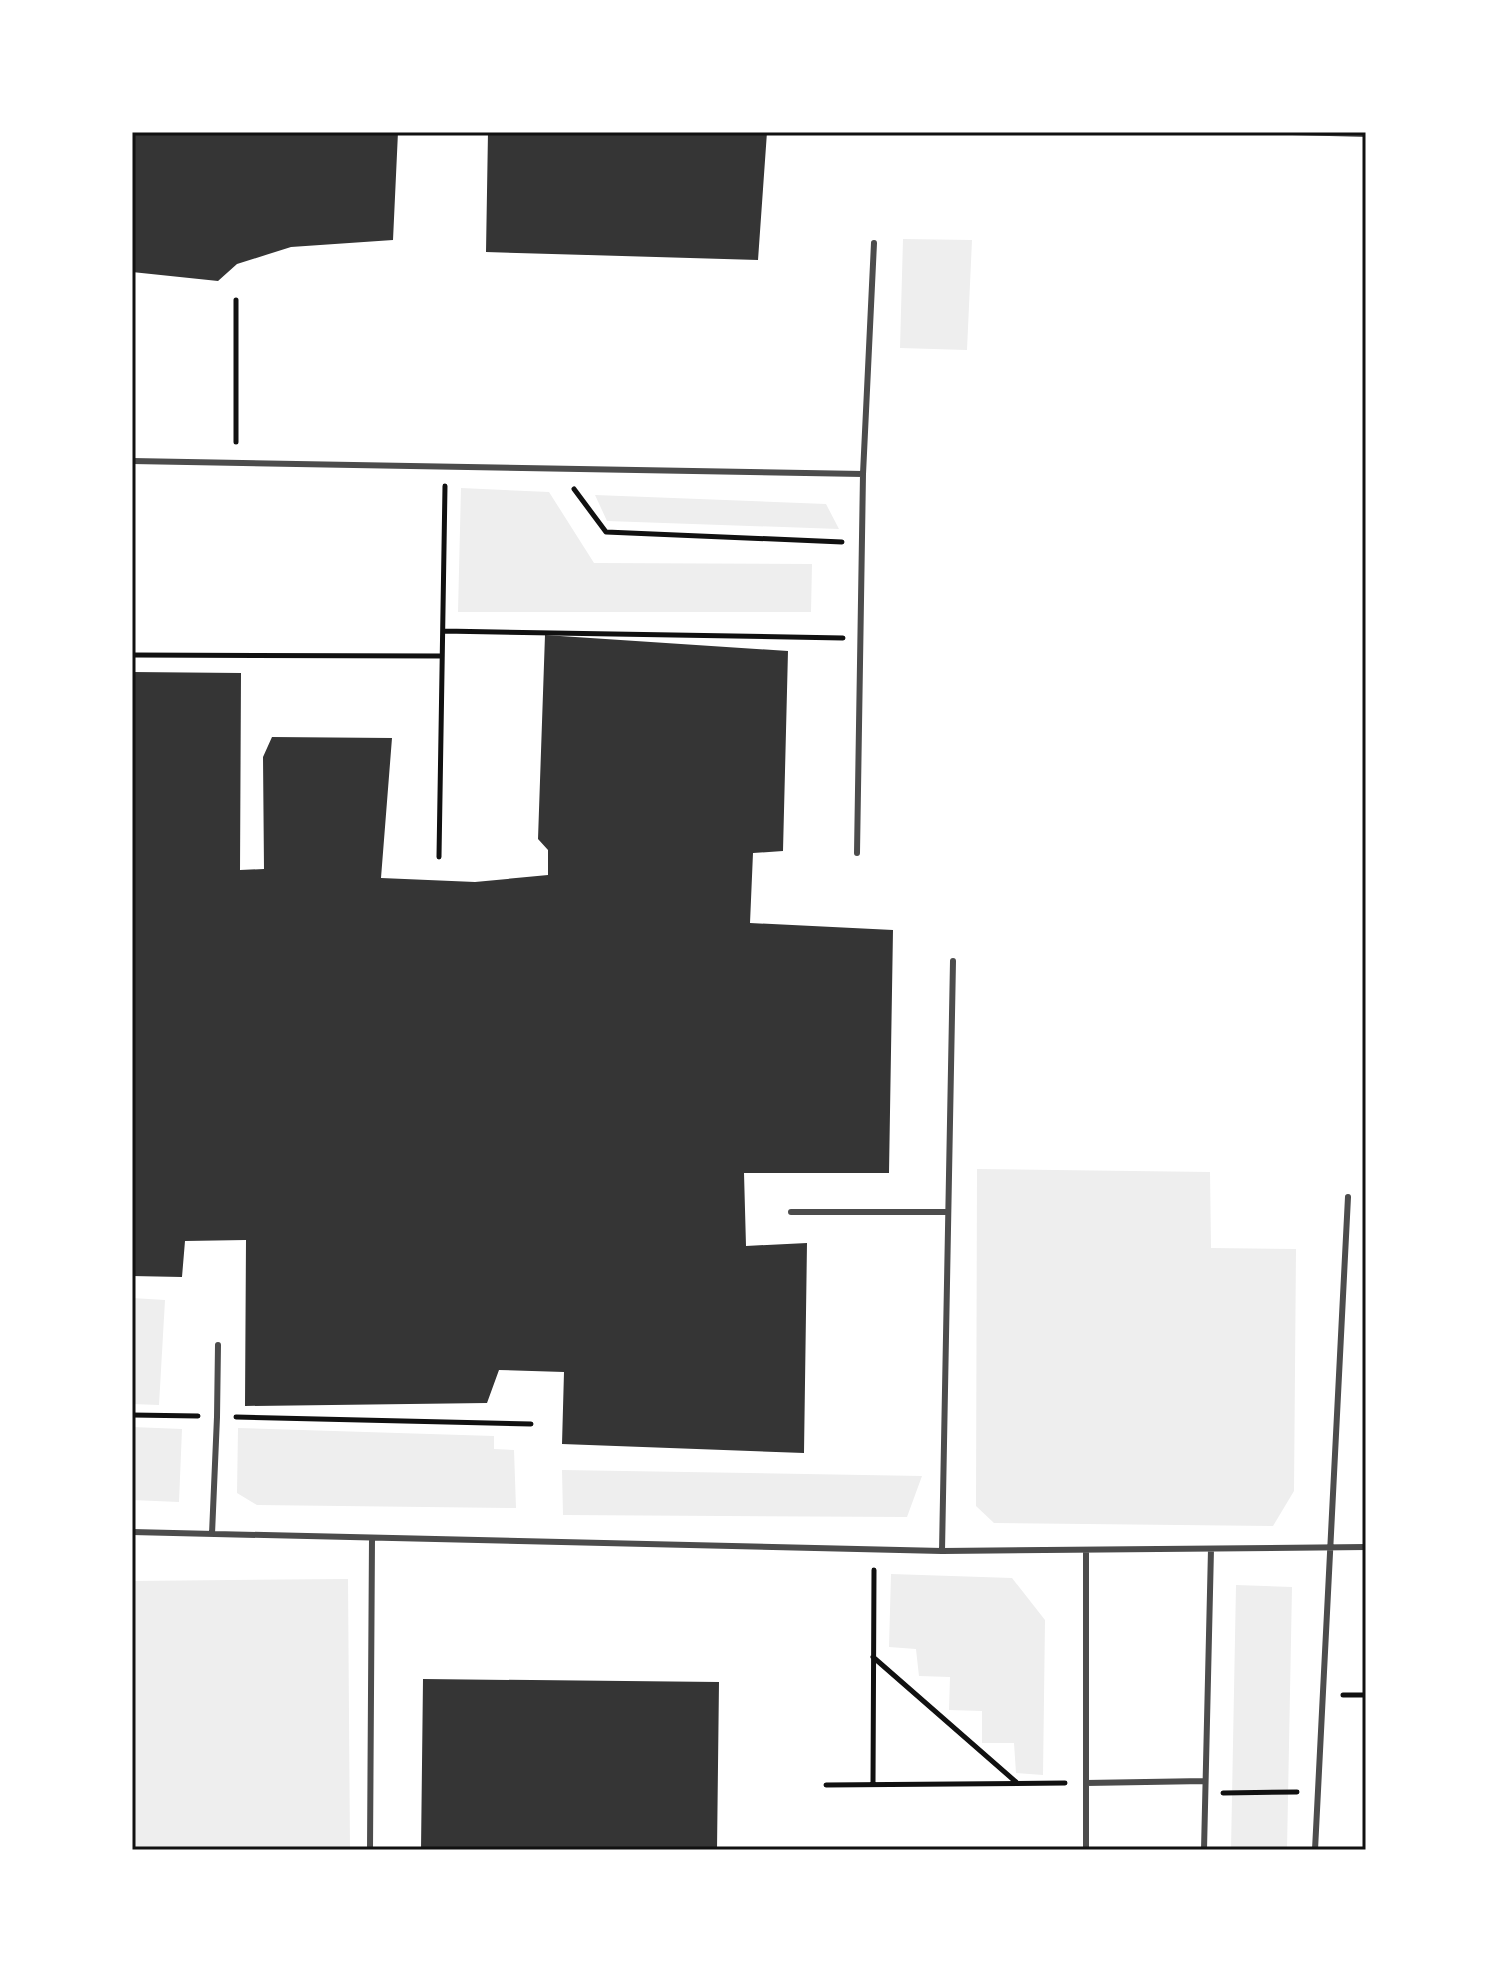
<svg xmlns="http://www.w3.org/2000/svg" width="1498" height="1982" viewBox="0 0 1498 1982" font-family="Montserrat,sans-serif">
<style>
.green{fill:#eee}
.building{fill:#353535}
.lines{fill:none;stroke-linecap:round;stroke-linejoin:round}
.path{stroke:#111;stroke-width:5}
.service{stroke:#4c4c4c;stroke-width:6}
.neatline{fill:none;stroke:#111;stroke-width:3}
</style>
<rect width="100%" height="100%" fill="#fff"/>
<path class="green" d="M903,239L972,240L967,350L900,348Z
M461,488L549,492L594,563L812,564L811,612H458Z
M595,495L826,504L839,529L607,521Z
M977,1169L1210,1172L1211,1248L1296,1249L1294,1491L1273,1526L994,1523L976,1506Z
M132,1298L165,1300L159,1405L132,1404Z
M132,1427L182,1429L179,1502L132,1500Z
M238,1428L494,1436V1449L514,1450L516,1508L257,1505L237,1493Z
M562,1470L922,1476L907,1517L563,1515Z
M891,1574L1012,1578L1045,1620L1043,1775L1016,1773L1014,1743H982V1711L949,1710L950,1677L919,1676L916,1649L889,1647Z
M348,1579L350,1850H132V1581Z
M1236,1585L1292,1587L1287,1850H1231Z"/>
<path class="building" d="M132,132H398L393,240L291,247L237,264L218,281L132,272Z
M488,132H767L758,260L486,252Z
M545,635L788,651L783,851L753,853L750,923L893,930L889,1173H744L746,1246L807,1243L804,1453L562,1444L564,1372L499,1370L487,1403L245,1406L246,1240L185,1241L182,1277L132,1276V672L241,673L240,870L264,869L263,757L272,737L392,738L381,878L475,882L548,875V850L538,839Z
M423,1679L719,1682L717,1850H421Z"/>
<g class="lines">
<path class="path" d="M236,442V300
M574,489L606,532L842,542
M443,631L843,638
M132,655L442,656
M439,857L445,486
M132,1415L198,1416
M236,1417L531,1424
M873,1657L1016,1782
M1343,1695H1366
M873,1784L874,1570
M826,1785L1065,1783
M1223,1793L1297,1792"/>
<path class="service" d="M1292,132L1366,134
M132,461L863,474L857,853
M863,474L874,243
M791,1212H948
M132,1532L942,1551L1366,1547
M212,1534L217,1417L218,1345
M1086,1550V1850
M942,1551L953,961
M1086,1783L1205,1781
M370,1850L372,1538
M1204,1850L1211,1549
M1315,1850L1348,1197"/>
</g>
<rect width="1498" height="1982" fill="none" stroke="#ffffff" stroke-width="268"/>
<rect x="134" y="134" width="1230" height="1714" class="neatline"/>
</svg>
